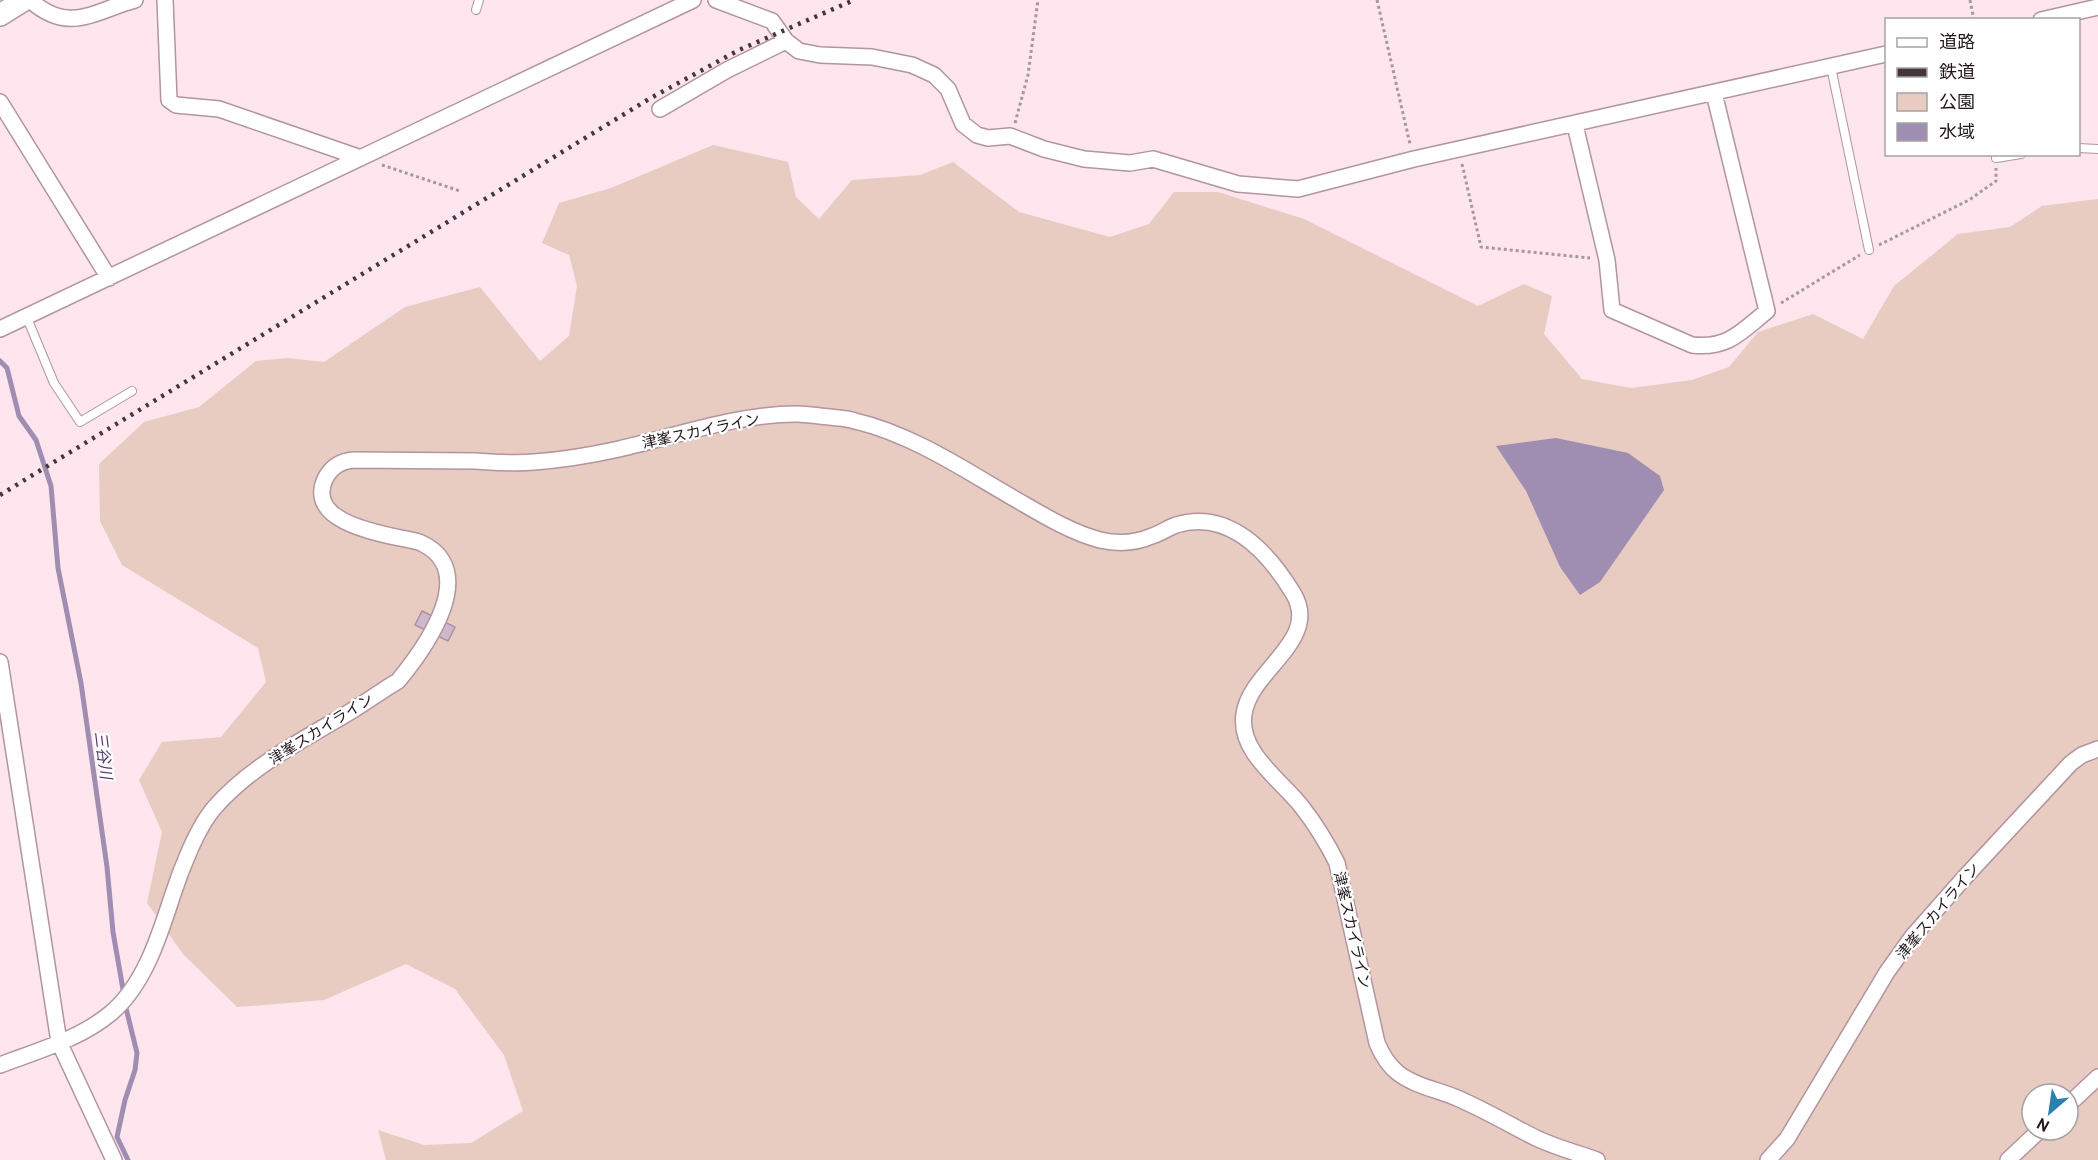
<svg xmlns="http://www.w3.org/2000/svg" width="2098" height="1160" viewBox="0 0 2098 1160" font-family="Overpass,'Noto Sans JP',sans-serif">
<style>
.green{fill:#e8cbc1;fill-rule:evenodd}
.water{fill:#9f8db2}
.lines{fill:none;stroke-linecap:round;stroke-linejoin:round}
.stream{stroke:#9f8db2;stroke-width:5}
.building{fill:#cfb8cb;stroke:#a892a5;stroke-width:1.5}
.lane-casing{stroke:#b1959f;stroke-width:10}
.street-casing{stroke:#b1959f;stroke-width:18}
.secondary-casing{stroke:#b1959f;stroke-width:24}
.path{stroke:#aa969d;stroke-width:3;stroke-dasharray:3 3;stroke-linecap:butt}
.lane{stroke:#fff;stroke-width:8}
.street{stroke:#fff;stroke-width:15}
.secondary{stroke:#fff;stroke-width:21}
.rail{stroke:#44363b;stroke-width:4.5;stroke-dasharray:3 6;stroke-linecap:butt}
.labels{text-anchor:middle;stroke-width:4.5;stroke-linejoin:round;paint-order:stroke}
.street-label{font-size:15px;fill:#22171b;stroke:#fff}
.water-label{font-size:16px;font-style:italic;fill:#54396c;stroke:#fff}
</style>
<rect width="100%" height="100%" fill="#fee5ee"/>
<path class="green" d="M713,145L788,162L796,197L819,219L852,180L920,175L953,162L1019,212L1110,237L1149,224L1174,192H1218L1304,219L1478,306L1524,284L1552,296L1544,334L1582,379L1631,388L1692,380L1729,367L1758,332L1813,314L1863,339L1894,286L1958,234L2010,227L2042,206L2098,199V1160H386L378,1130L424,1145L471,1143L523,1111L504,1055L455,989L406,964L324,1000L237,1007L183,954L147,903L162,832L139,780L162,742L221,737L266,682L258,648L122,565L100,521L99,464L144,422L199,407L256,361L288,358L324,362L405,307L480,287L540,361L569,336L577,286L569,255L542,243L559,203L611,188ZM1497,447L1600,582L1560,567L1526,491ZM2032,1094H2068V1130H2032Z"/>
<path class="water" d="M1556,438L1628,453L1660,476L1664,490L1600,582L1580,595L1560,567L1526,491L1496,446Z"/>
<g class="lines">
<path class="stream" d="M0,361L7,368L19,416L36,440L51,486L58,568L81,683L107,867L113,932L124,995
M125,1004L137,1053L135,1070L125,1100L117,1137L128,1160"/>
</g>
<path class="building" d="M422,611L455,627L448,641L415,625Z"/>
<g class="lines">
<g class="lane-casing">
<path id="lane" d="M476,10L479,0
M1831,67L1869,250
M2078,148L2098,149
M1996,154V158L2021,154
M27,318L54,383L80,422L132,391"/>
</g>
<g class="street-casing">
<path id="street" d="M30,0C69,35 94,11 135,0
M165,0L169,100L176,105L219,109L361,158
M716,0L772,21L786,41L799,51L820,55L872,57L912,65L934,75L948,89L963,124L977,135L988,138L1010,136L1044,149L1084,159L1130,163L1153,159L1238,184L1298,189L1414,159L1886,54
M2041,20L2098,7
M0,102L109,278
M660,109L727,70L786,41
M1575,125L1607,260L1612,310L1692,345C1728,349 1741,332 1767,311L1714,93
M0,329L693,0
M0,662L59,1042L114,1160
M0,1065C37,1051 80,1039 111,1013C144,985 159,937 172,897C180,872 197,827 215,807C251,766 301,741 348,713C365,703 381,691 398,681C426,647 482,569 419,542C392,535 304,526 325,479C331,467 340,461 354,460C394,460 434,461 474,461C494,462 514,464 534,462C562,460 592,455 619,449C676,436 737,414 796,414C807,414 818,416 829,417C837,418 847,418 855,421C915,435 969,473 1022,503C1046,517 1073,533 1100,540C1118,544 1136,543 1152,536C1161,533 1168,528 1176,525C1229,509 1268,552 1293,593C1322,640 1250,670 1244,714C1238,752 1281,780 1302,807C1316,825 1327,843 1337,863L1377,1043C1382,1055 1388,1065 1398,1073C1415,1086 1438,1090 1457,1098C1485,1110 1510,1125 1536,1138C1555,1147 1577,1153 1597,1160
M2068,1105L2098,1077
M1768,1160L1787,1139L1887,972L1912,937L1965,877L2071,763L2082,755L2098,749
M2008,1160L2040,1130"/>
</g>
<g class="secondary-casing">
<path id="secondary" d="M0,15L24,0"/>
</g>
<path class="path" d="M1377,0L1410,144
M1970,0L1974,20
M1015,123L1028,75L1038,0
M1462,164L1481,247L1590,258
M382,165L460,191
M1879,245L1969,200L1996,181V168
M1781,303L1860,255"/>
<use href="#lane" class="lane"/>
<use href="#street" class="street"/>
<use href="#secondary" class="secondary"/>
<path class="rail" d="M0,495L649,99L739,50L854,0"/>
</g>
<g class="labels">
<g class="street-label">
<text transform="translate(701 431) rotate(-12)" y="5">津峯スカイライン</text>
<text transform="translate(321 729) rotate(-32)" y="5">津峯スカイライン</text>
<text transform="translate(1938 911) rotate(-50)" y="5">津峯スカイライン</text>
<text transform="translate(1352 930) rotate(77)" y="5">津峯スカイライン</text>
</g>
<g class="water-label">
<text transform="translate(104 755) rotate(83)" y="6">三谷川</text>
</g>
</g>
<rect x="1885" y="18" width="195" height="138" fill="#ffffff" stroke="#a7a2a4" stroke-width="1.5"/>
<rect x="1897" y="38" width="30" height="9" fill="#ffffff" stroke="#a7a2a4" stroke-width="1.5"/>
<text x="1939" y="48" font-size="18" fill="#22171b">道路</text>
<rect x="1897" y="68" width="30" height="9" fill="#44363b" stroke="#a7a2a4" stroke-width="1.5"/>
<text x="1939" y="78" font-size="18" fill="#22171b">鉄道</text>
<rect x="1897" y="93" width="30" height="18" fill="#e8cbc1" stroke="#a7a2a4" stroke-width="1.5"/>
<text x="1939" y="108" font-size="18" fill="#22171b">公園</text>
<rect x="1897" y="123" width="30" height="18" fill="#9f8db2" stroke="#a7a2a4" stroke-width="1.5"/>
<text x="1939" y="138" font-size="18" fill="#22171b">水域</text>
<g transform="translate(2050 1112) rotate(209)"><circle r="28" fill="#ffffff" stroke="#a7a2a4" stroke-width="1.5"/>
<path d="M0-4.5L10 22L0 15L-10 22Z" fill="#2981b0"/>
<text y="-9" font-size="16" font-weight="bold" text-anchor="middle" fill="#22171b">N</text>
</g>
</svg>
